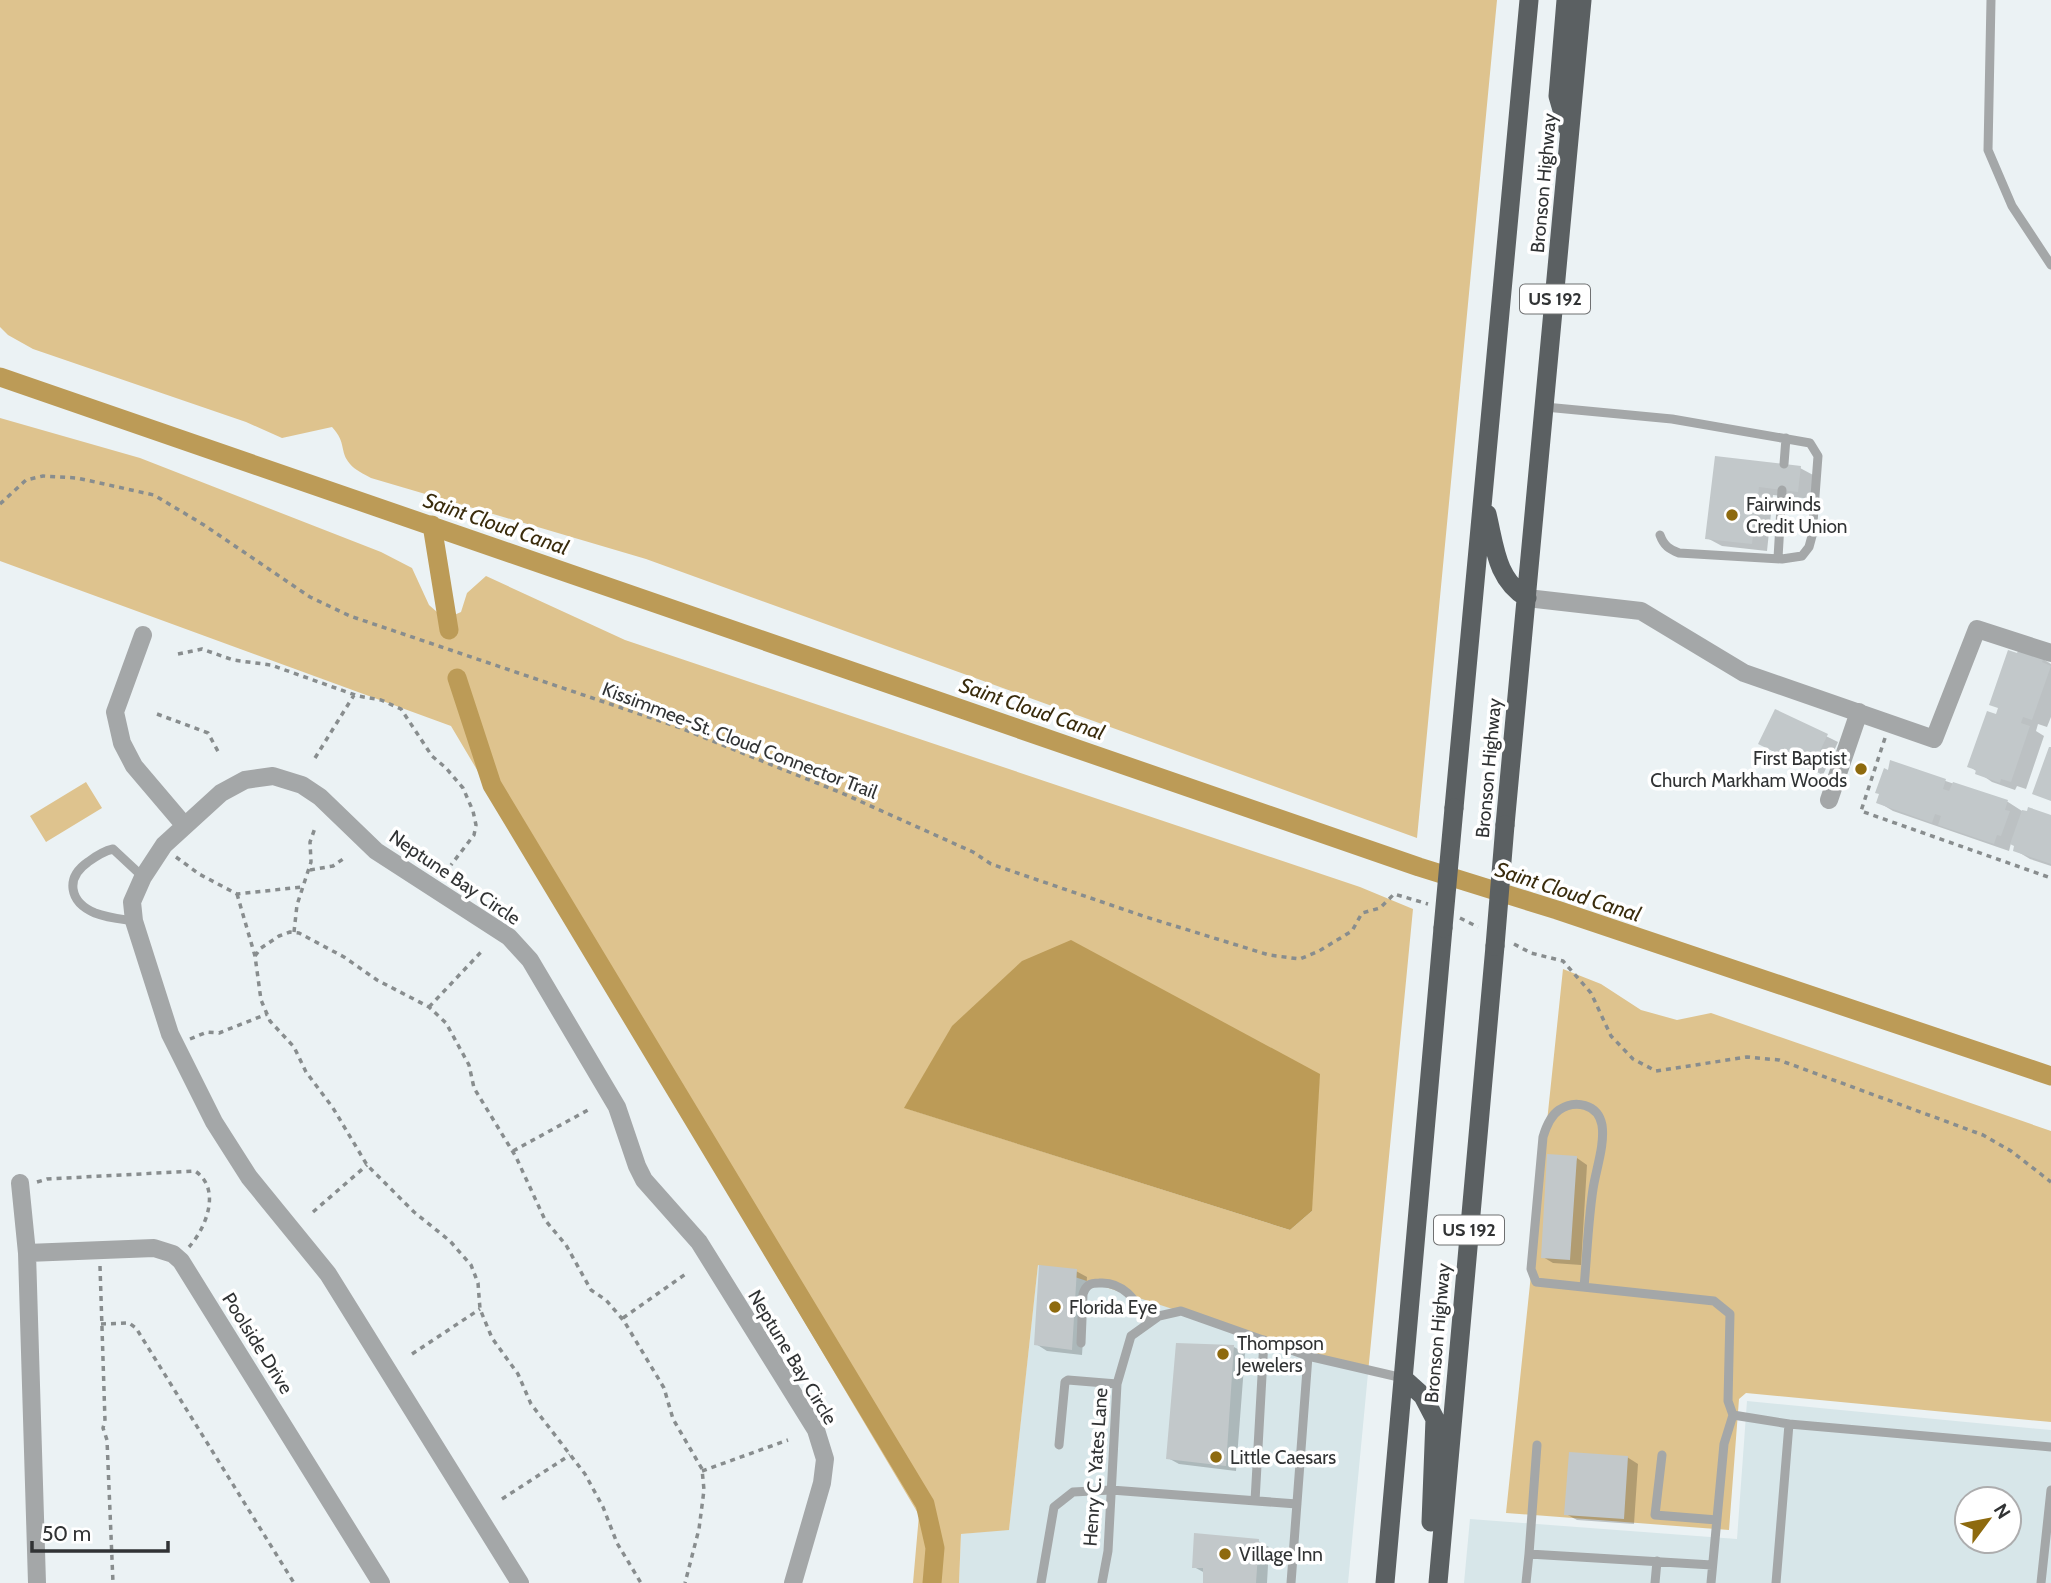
<svg xmlns="http://www.w3.org/2000/svg" width="2051" height="1583" viewBox="0 0 2051 1583" font-family="Cabin,sans-serif">
<style>
.built{fill:#d7e6e9;fill-rule:evenodd}
.green{fill:#dec38e;fill-rule:evenodd}
.water{fill:#bc9b57}
.shadow{fill:#0003}
.lines{fill:none;stroke-linecap:round;stroke-linejoin:round}
.canal{stroke:#bc9b57;stroke-width:19}
.building{fill:#c2c8ca}
.path{stroke:#888d8e;stroke-width:3.5;stroke-dasharray:5 5;stroke-linecap:butt}
.service{stroke:#a4a7a8;stroke-width:9}
.minor{stroke:#a4a7a8;stroke-width:18}
.trunk{stroke:#5b6062;stroke-width:19}
.trunk-bridge{stroke:#5b6062;stroke-width:19}
.poi-dot{fill:#8e6a0e;stroke:#fff;stroke-width:2.5}
.labels{text-anchor:middle;stroke-width:7;stroke-linejoin:round;paint-order:stroke}
.shield{fill:#fff;stroke:#6f7071;stroke-width:2}
.shield-label{font-size:18px;font-weight:bold;fill:#313334}
.street-label{font-size:19px;fill:#313334;stroke:#fff}
.poi-label{font-size:19px;fill:#313334;stroke:#fff;text-anchor:start}
.water-label{font-size:21px;font-style:italic;fill:#3a2c0d;stroke:#fff}
</style>
<rect width="100%" height="100%" fill="#ebf2f4"/>
<path class="built" d="M1038,1264L1368,1373L1348,1583H959L961,1534L1009,1529Z
M1747,1401L2051,1430V1583H1464L1470,1519L1737,1539ZM1967,1499H2009V1541H1967Z"/>
<path class="green" d="M0,0H1497L1417,838L646,559L371,478C364,474 355,470 350,464C339,451 347,443 332,427L282,438L246,422L33,349L8,335L0,327Z
M0,418L140,458L381,552L412,568L429,605L445,619L461,612L467,593L486,576L625,640L1360,887L1413,909L1368,1373L1038,1265L1009,1530L961,1534L959,1583H913L919,1515L451,726L0,561ZM905,1108L1312,1211L1290,1230Z
M86,782L102,808L46,842L30,816Z
M1563,969L1601,984L1641,1010L1677,1020L1711,1013L2051,1131V1422L1746,1393L1739,1399L1729,1530L1506,1513Z"/>
<path class="water" d="M1071,940L1320,1074L1312,1211L1290,1230L904,1108L952,1026L1022,961Z"/>
<path class="shadow" d="M1716,458L1800,468L1815,476L1813,499L1773,495L1767,551L1722,546L1707,538Z
M2043,659L2051,664V717L2047,727L2038,724L2036,731L2044,736L2026,789L2017,786L2015,790L1992,782L1969,766L1997,717Z
M1775,711L1838,742L1823,775L1771,750Z
M1892,763L2008,802L2022,811L2051,817V866L2030,859L2015,850L2016,846L2011,843L2009,851L1893,811L1878,802Z
M1577,1158L1587,1165L1581,1265L1553,1263L1543,1257Z
M1076,1271L1087,1277L1082,1355L1047,1351L1036,1344Z
M1234,1347L1245,1353L1236,1471L1179,1464L1168,1458Z
M1627,1457L1638,1464L1634,1524L1577,1520L1566,1514Z
M1258,1541L1269,1547L1267,1583H1204L1205,1573L1194,1567Z"/>
<g class="lines">
<path class="canal" d="M0,377L1419,867L1557,910L2051,1076
M432,525L449,630
M457,678L492,785L925,1504L935,1548L932,1583"/>
</g>
<path class="building" d="M1715,456L1801,466L1798,492L1759,487L1752,544L1705,539Z
M2019,649L2044,657L2042,662L2051,666L2032,720L2023,717L2021,723L2030,726L2011,782L2001,779L2000,783L1975,774L1976,770L1967,767L1987,711L1996,714L1998,708L1989,705L2008,650L2017,653Z
M1775,709L1828,734L1811,770L1758,744Z
M2049,747H2051V801L2032,794Z
M1890,760L1946,779L1943,789L1949,791L1953,782L2008,800L2005,810L2010,811L2001,836L1997,835L1994,844L1938,825L1941,816L1935,814L1932,823L1876,803L1879,794L1875,793L1884,768L1888,770Z
M2028,807L2051,815V864L2013,851L2014,846L2010,844L2022,810L2027,811Z
M1547,1154L1577,1156L1570,1260L1541,1258Z
M1039,1265L1077,1269L1072,1350L1034,1345Z
M1176,1343L1234,1345L1226,1466L1166,1459Z
M1569,1452L1628,1456L1624,1519L1564,1515Z
M1194,1533L1259,1539L1256,1583H1203V1568H1192Z"/>
<g class="lines">
<path class="path" d="M0,504L26,480L43,476L77,478L154,495L204,525L310,597L350,616L678,727L844,794L973,852L991,864L1146,917L1269,955L1300,959L1319,951L1352,931L1362,913L1380,908L1394,894L1428,904
M178,654L202,649L233,660L271,665L358,696L381,700L401,709L432,756L446,768L463,788L473,811L476,825L474,835L451,865
M157,714L208,733L220,755
M1885,738L1861,811L2051,878
M315,758L354,695
M176,857L199,874L237,894L302,887
M310,870L333,866L343,859
M237,894L255,956L261,1000L270,1021L294,1047L306,1072L333,1108L367,1165L414,1212L450,1241L471,1265L478,1283L480,1309L492,1338L518,1374L531,1404L585,1474L603,1507L617,1543L641,1583
M1460,918L1478,927
M294,932L297,905L311,862L310,842L315,828
M1514,944L1531,953L1563,961L1591,993L1611,1036L1633,1059L1656,1071L1747,1057L1779,1060L1983,1135L2011,1151L2051,1182
M255,956L261,948L279,936L290,932L299,933L344,957L377,980L429,1007L446,1023L469,1065L474,1088L516,1157L545,1220L566,1245L591,1290L606,1300L624,1321L664,1388L673,1419L702,1469L704,1490L699,1529L685,1583
M429,1007L482,951
M190,1039L207,1032L219,1033L267,1014
M513,1151L588,1110
M37,1182L47,1179L195,1171C222,1189 206,1228 189,1247
M313,1212L367,1165
M100,1266L105,1421L103,1428L107,1440L113,1583
M623,1318L687,1273
M101,1324L129,1323L136,1328L294,1583
M412,1354L480,1309
M702,1471L788,1440
M502,1499L570,1455"/>
<path class="service" d="M1991,0L1988,150L2012,206L2051,265
M1545,407L1672,419L1810,443L1818,456L1812,536L1809,547L1802,556L1782,559L1679,553C1669,549 1664,546 1660,535
M1784,464L1786,438
M1778,558L1782,490
M134,921C121,919 108,918 95,913C69,902 65,878 88,862C96,856 104,851 113,849L143,877
M1584,1287C1587,1255 1588,1222 1593,1189C1596,1169 1605,1145 1602,1125C1598,1104 1575,1099 1559,1110C1550,1116 1546,1127 1543,1137L1531,1269L1536,1282L1714,1301L1730,1314L1728,1401L1733,1415L1789,1424
M1081,1343L1083,1294C1086,1285 1090,1283 1099,1283C1125,1281 1137,1303 1149,1322
M1059,1445L1065,1382L1068,1380L1117,1384
M1662,1455L1655,1515L1717,1520
M1255,1501L1264,1340
M1529,1554L1537,1445
M1041,1583L1054,1507L1073,1492L1111,1490L1297,1504
M1102,1583L1108,1551L1117,1384L1131,1336L1159,1316L1181,1311L1308,1356
M1291,1583L1308,1356L1403,1378
M1526,1583L1529,1554L1712,1565
M1655,1583L1657,1561
M1711,1583L1724,1444L1733,1415
M1776,1583L1789,1424L2051,1447
M2041,1583L2051,1490"/>
<path class="minor" d="M1527,598L1641,611L1744,673L1934,739L1977,629L2051,653
M143,635L115,712L122,743L134,766L185,826
M1829,800L1859,712
M20,1183L27,1253L37,1583
M27,1253L154,1248L173,1254L181,1261L381,1583
M520,1583L328,1274L249,1177L214,1122L170,1034L134,921L132,902L143,877L164,845L221,793L245,780L273,776L302,785L320,797L376,851L509,937L530,960L617,1107L637,1166L644,1180L699,1242L816,1430L825,1459L822,1483L793,1583"/>
<path class="trunk" d="M1566,0L1558,96L1567,127
M1487,514C1495,547 1496,579 1527,598
M1454,808L1529,0
M1505,825L1582,0
M1403,1378L1423,1396L1435,1419L1431,1522
M1385,1583L1443,928
M1438,1583L1495,946"/>
<path class="trunk-bridge" d="M1443,928L1454,808
M1495,946L1505,825"/>
</g>
<g class="poi-dot">
<circle cx="1732" cy="515" r="7"/>
<circle cx="1861" cy="769" r="7"/>
<circle cx="1055" cy="1307" r="7"/>
<circle cx="1223" cy="1354" r="7"/>
<circle cx="1216" cy="1457" r="7"/>
<circle cx="1225" cy="1554" r="7"/>
</g>
<g class="labels">
<g class="shield">
<rect x="1520" y="284.5" width="70" height="29" rx="5"/>
<rect x="1434" y="1215.5" width="70" height="29" rx="5"/>
</g>
<g class="shield-label">
<text x="1555" y="305">US 192</text>
<text x="1469" y="1236">US 192</text>
</g>
<g class="street-label">
<text transform="translate(1543 183) rotate(-85)" y="7">Bronson Highway</text>
<text transform="translate(740 740) rotate(21)" y="7">Kissimmee-St. Cloud Connector Trail</text>
<text transform="translate(1488 768) rotate(-85)" y="7">Bronson Highway</text>
<text transform="translate(455 877) rotate(34)" y="7">Neptune Bay Circle</text>
<text transform="translate(1437 1333) rotate(-85)" y="7">Bronson Highway</text>
<text transform="translate(258 1343) rotate(58)" y="7">Poolside Drive</text>
<text transform="translate(793 1357) rotate(59)" y="7">Neptune Bay Circle</text>
<text transform="translate(1095 1467) rotate(-86)" y="7">Henry C. Yates Lane</text>
</g>
<g class="poi-label">
<text x="1746" y="511">Fairwinds<tspan x="1746" dy="22">Credit Union</tspan></text>
<text x="1847" y="765" text-anchor="end">First Baptist<tspan x="1847" dy="22">Church Markham Woods</tspan></text>
<text x="1069" y="1314">Florida Eye</text>
<text x="1237" y="1350">Thompson<tspan x="1237" dy="22">Jewelers</tspan></text>
<text x="1230" y="1464">Little Caesars</text>
<text x="1239" y="1561">Village Inn</text>
</g>
<g class="water-label">
<text transform="translate(496 524) rotate(19)" y="7">Saint Cloud Canal</text>
<text transform="translate(1032 709) rotate(19)" y="7">Saint Cloud Canal</text>
<text transform="translate(1568 892) rotate(18)" y="7">Saint Cloud Canal</text>
</g>
</g>
<g transform="translate(1988 1520) rotate(58)"><circle r="33" fill="#ffffff" stroke="#adadae" stroke-width="2"/>
<path d="M0-5L12 26L0 18L-12 26Z" fill="#8e6a0e"/>
<text y="-10" font-size="19" font-weight="bold" text-anchor="middle" fill="#313334">N</text>
</g>
<path d="M32 1541v10h136v-10" fill="none" stroke="#313334" stroke-width="3.5"/>
<text x="42" y="1541" font-size="21" fill="#313334" stroke="#ffffff" stroke-width="5" paint-order="stroke">50 m</text>
</svg>
